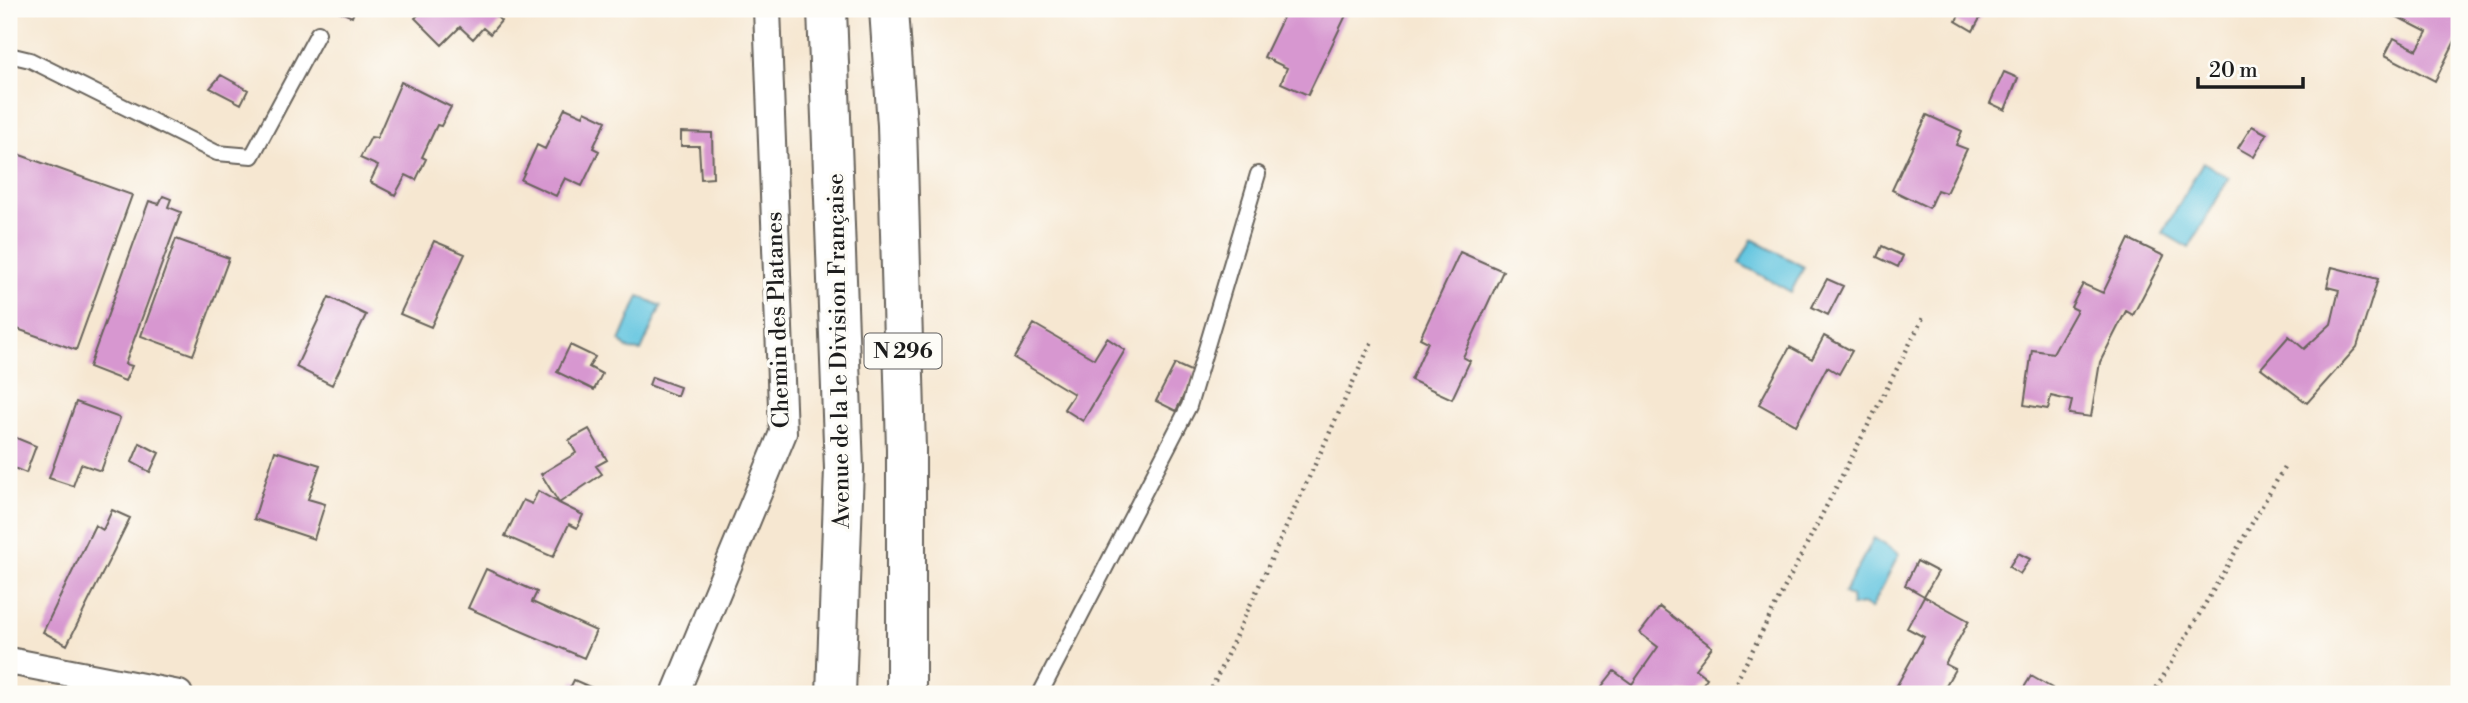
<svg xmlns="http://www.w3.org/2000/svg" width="2468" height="703" viewBox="0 0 2468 703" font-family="'Libre Bodoni',serif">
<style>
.water{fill:#61c4df;stroke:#3e707e;stroke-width:2}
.building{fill:#d797d0}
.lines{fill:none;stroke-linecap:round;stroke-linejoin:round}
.service-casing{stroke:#68635b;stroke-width:18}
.minor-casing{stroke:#68635b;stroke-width:30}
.trunk-casing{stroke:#68635b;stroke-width:42}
.path{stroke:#68635b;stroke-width:4.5;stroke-dasharray:2 5;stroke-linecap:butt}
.service{stroke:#fff;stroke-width:14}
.minor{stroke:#fff;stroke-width:26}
.trunk{stroke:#fff;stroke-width:38}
.labels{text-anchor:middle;stroke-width:7;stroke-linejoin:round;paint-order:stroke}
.shield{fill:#fdfcf7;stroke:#605f5e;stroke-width:2}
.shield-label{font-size:21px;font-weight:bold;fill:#1c1c1c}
.street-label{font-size:23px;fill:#1c1c1c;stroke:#fdfcf7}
</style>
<rect width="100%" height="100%" fill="#fdfcf7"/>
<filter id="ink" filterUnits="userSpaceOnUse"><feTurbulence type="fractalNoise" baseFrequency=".0143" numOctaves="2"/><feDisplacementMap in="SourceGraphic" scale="14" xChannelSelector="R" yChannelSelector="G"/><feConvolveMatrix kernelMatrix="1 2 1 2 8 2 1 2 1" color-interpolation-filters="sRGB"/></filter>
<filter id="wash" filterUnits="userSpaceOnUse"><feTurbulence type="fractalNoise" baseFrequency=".00686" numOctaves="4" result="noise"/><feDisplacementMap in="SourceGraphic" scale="28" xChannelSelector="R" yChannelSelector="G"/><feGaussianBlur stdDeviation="1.57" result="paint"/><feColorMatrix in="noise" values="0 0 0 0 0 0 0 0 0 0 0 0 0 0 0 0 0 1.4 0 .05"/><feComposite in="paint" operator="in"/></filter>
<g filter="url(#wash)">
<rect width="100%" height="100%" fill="#f6e7d1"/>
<path class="water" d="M2203,162L2229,178L2189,248L2163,233Z
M1752,239L1804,267L1791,292L1739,263Z
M639,296L661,306L641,351L629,350L620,341Z
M1874,538L1899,554L1871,609L1863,604L1852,606L1851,596L1844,593Z"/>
<g id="blocks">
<path class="building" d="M334,9H355L352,17Z
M424,9H495L492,12L501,21L490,34L483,28L473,39L460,27L442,45L415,18Z
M1287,9H1349L1308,95L1281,83L1287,68L1264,57Z
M1962,9H1985L1973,31L1956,21Z
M2382,9H2459V33L2435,81L2385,55L2394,38L2417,50L2427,32Z
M2004,72L2018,78L2005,110L1990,103Z
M221,75L248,90L241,104L210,88Z
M401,82L451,107L441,126L437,125L422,157L426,159L416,180L406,175L395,195L370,182L378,166L360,158L371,137L377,138Z
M565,108L583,116L585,111L606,121L593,148L599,151L582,186L565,178L556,196L521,180L537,145L545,149Z
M1927,115L1962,131L1956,145L1967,149L1946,193L1937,190L1929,208L1892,190Z
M2252,126L2267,134L2254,157L2238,148Z
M681,132L712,133L713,178L701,179L699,146H681Z
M9,151L132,195L76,350L9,326Z
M163,196L171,199L168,207L181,212L125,364L132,366L125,381L89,367L149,201L159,204Z
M176,239L229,258L193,355L141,336Z
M2129,239L2164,256L2133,315L2126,311L2100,362L2091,417L2069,414L2072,401L2051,396L2048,409L2024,405L2032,350L2053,353L2077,310L2071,307L2083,284L2103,293Z
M434,241L465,254L431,327L400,314Z
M1882,246L1903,256L1898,267L1877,257Z
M1460,252L1503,271L1463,357L1470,361L1452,399L1411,380L1428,342L1420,338Z
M2332,267L2378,279L2357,347L2307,403L2261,368L2289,336L2304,349L2331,324L2339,290L2327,287Z
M1827,279L1843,286L1828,315L1812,307Z
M329,297L366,315L332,385L296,367Z
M1034,324L1094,359L1107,338L1125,350L1083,421L1064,409L1074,394L1014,358Z
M1824,336L1852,351L1839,374L1827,367L1796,425L1759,404L1790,347L1812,359Z
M570,345L595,357L589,367L602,374L594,390L557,372Z
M1175,364L1195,373L1176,411L1156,401Z
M652,377L680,387L677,396L649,385Z
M76,402L120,418L101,471L81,464L73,486L49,478Z
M589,429L607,460L596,466L602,474L559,503L583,515L577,528L569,524L553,557L505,536L523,500L532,504L538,491L559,503L541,474L576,453L569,440Z
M9,435L36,446L26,473L9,466Z
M140,443L159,453L150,472L132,462Z
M275,451L320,465L308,499L325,504L314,539L254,519Z
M112,510L130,518L67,645L43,632L95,525L103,530Z
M2018,553L2030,559L2020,574L2009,567Z
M1917,561L1938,572L1924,596L1905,585Z
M486,569L537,592L532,602L596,631L584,658L468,608Z
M1924,596L1969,621L1945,664L1955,669L1941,694H1892L1924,637L1907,628Z
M1660,607L1712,647L1695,669L1707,678L1696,694L1680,691L1678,694H1605L1599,690L1614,671L1632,684L1658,647L1640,633Z
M2031,676L2052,688L2048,694H2020Z
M574,680L606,694H567Z"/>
</g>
</g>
<g filter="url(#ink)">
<use href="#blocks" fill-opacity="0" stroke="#68635b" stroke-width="2"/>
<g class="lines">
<g class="service-casing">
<path id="service" d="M9,55L30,60L217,153L252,156L318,33
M1040,694L1189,406L1258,174"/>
</g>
<g class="minor-casing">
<path id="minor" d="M9,661L179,694
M675,694L783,433L767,9"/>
</g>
<g class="trunk-casing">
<path id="trunk" d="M827,9L844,469L836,694
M889,9L897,125L906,449V694"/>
</g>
<path class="path" d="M1209,694L1372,341
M1730,694L1924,316
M2153,694L2284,468"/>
<use href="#service" class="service"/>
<use href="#minor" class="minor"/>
<use href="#trunk" class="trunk"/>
</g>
</g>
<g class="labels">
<rect class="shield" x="864.5" y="333.5" width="77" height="35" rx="5"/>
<g class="shield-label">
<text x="903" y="358">N 296</text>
</g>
<g class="street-label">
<text transform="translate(777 320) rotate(-92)" y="8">Chemin des Platanes</text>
<text transform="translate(838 351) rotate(-91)" y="8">Avenue de la 1e Division Française</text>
</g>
</g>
<rect width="2468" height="703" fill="none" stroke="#fdfcf7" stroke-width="35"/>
<path d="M2198 77v10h105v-10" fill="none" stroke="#1c1c1c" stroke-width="3.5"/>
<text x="2209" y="77" font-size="21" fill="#1c1c1c" stroke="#fdfcf7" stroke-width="5" paint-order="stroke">20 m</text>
</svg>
